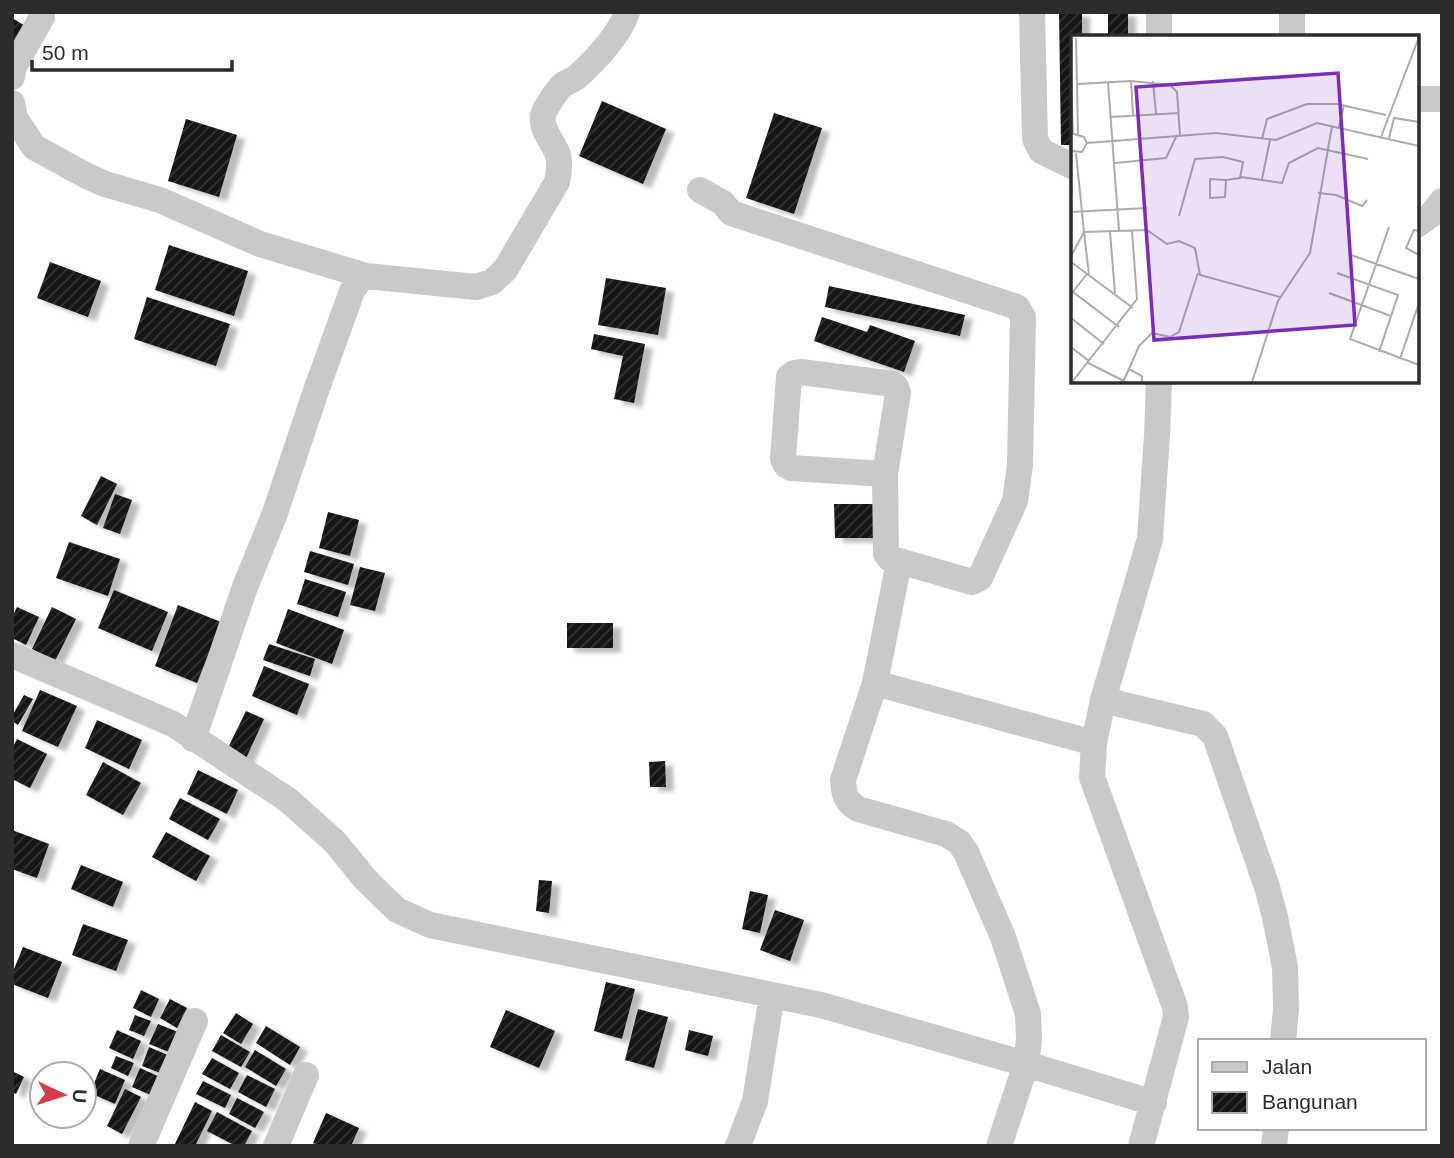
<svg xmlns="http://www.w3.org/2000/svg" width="1454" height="1158" viewBox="0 0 1454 1158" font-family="Helvetica,sans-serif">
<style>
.building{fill:url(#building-hatch);filter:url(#shadow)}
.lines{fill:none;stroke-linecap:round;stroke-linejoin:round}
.minor{stroke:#c9c9c9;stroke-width:26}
.inset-road{fill:none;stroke:#ababab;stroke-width:2}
.view{fill:#7b2cbf;fill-opacity:0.15;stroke:#7b2cbf;stroke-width:3.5}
.inset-edge{fill:none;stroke:#2c2c2c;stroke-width:3.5}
</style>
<defs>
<pattern id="building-hatch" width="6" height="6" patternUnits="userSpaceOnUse" patternTransform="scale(1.75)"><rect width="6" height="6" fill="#131313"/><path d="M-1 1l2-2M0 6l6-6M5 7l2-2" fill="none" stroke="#363636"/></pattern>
<filter id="shadow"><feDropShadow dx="8" dy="4.5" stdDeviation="2" flood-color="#0004"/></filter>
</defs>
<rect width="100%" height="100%" fill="#fff"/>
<path class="building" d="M1059,12H1082V37H1072V145H1061Z
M1108,12H1128V37H1108Z
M12,18L27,27L12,52Z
M602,101L666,129L643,184L579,156Z
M774,113L822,128L794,214L746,198Z
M186,119L237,135L219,197L168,181Z
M169,245L248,271L234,316L155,290Z
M50,262L101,281L88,317L37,298Z
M606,278L666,288L658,335L598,325Z
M829,286L965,315L960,336L825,307Z
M147,297L230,324L216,366L134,339Z
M822,317L867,332L870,325L915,341L904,372L814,341Z
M594,334L645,344L634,403L614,399L623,356L591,349Z
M101,476L117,484L97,525L81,516Z
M115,494L132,500L120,534L103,528Z
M834,504H877L876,538H835Z
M328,512L359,520L350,556L319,548Z
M69,542L120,559L108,596L56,578Z
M310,551L354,564L348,585L304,572Z
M360,567L385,573L375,611L350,605Z
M305,579L346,592L338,617L297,604Z
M114,590L168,612L152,651L98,628Z
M178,605L221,622L197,683L155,666Z
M17,607L39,617L26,645L12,638V618Z
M52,607L76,619L55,661L32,649Z
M288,609L344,630L332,664L276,643Z
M567,623H613V648H567Z
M269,644L315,659L310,676L263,660Z
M264,666L309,684L297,715L252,696Z
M40,690L77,706L58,747L22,731Z
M24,695L33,699L18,725L12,721V716Z
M246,711L264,719L243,765L224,756Z
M97,720L142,740L129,769L85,748Z
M17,739L47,754L30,788L12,779V749Z
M665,761L666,787H650L649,762Z
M103,762L141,783L123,815L86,795Z
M198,770L238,790L227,814L187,794Z
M180,798L220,819L208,840L169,819Z
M12,830L49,844L37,878L12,869Z
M166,832L210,856L196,881L152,857Z
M81,865L123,882L113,907L71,889Z
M539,880L552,881L549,913L536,911Z
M750,891L768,895L760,933L742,929Z
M775,910L804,920L790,961L760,950Z
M83,924L128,940L116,971L72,955Z
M23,947L62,962L48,998L12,984V974Z
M606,982L635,989L622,1039L594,1031Z
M141,990L159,999L151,1017L133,1008Z
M170,999L187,1008L177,1028L160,1018Z
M638,1009L668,1017L654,1068L625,1060Z
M506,1010L555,1031L539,1068L490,1047Z
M236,1013L253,1024L241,1044L223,1033Z
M135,1015L151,1021L144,1036L129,1030Z
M158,1024L178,1032L169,1052L149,1044Z
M266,1026L300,1047L290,1065L256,1043Z
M117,1030L141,1041L133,1059L109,1048Z
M689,1030L713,1036L708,1056L685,1050Z
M221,1035L250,1052L241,1067L212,1051Z
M149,1047L170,1056L163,1074L142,1066Z
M255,1050L286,1069L276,1086L245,1067Z
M116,1056L134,1063L128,1076L111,1068Z
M212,1058L239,1073L230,1089L202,1074Z
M140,1068L160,1077L153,1096L132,1087Z
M100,1069L125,1080L115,1104L90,1093Z
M12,1071L24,1077L16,1094L12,1092Z
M247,1075L275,1089L266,1107L238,1092Z
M203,1081L231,1095L225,1108L196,1094Z
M125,1089L141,1097L122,1134L107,1126Z
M237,1098L264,1112L255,1128L229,1114Z
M195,1102L212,1111L195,1146H174Z
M217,1112L252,1131L244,1146H236L207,1131Z
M326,1113L359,1128L351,1146H320L313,1143Z"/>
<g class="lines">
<path class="minor" d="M1032,12L1035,139L1041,151L1072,166
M1159,12V37
M1292,37V12
M12,77L14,67L42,17V12
M1417,99H1442
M12,103L15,118L34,147L87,176L105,184L160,200L260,244L366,276
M700,190L723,203L731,213L1017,307L1023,317L1020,465L1015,501L980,578L972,582L889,558L886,554L885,474L791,468L786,465L783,459L789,377L794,373L801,372L893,384L896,387L898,393L885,474
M1417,225L1431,215L1442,201
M899,562L875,683L843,780C844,794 845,801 858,809L946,834L959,842L966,852L1003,937L1028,1014L1029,1040L1026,1064L999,1146
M12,655L173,724L288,800L335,842L366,880L397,910L430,925L821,1005L1026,1064L1154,1103
M875,683L1094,743
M1103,700L1203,724L1215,736L1267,887L1275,917L1285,967L1286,1009L1283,1041
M193,739L245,587L275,513L317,388L352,291L358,282L366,276L476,287L492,282L505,270L557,182C559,173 560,164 558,155C554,142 540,130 543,115C545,108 558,88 564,84C569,81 574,80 578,76C595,61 620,34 627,12
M141,1146L195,1021
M276,1146L306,1075
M738,1146L755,1101L772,995
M1141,1146L1176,1017L1175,1007L1092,777L1094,743L1103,700L1150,539L1157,435L1159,382
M1274,1146L1276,1128"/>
</g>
<g transform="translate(1071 35)">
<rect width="348" height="348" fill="#fff"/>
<path class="inset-road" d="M5,3L7,99M0,37L2,100M60,46L62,80M82,46L85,79M37,47L48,196M7,49L60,46L99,50L106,57L109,100M40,82L108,78M268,92L273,70M310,102L348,2M318,103L323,83L348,87M191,104L196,84L236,69H266L315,80M16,108L145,98L205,105L246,88L348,111M0,116L11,117L16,108L13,102L3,99M44,128L95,123L106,100M170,142L211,148L218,128L247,113L297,124M191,144L199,105M247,158L265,160L291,171L296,165M0,177L76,173M108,181L124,124L152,122L172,127L169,143L155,145L154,162L139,163V144L155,145M318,192L279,304L348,330M348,196L343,195L335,213L348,220M39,197L44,258M280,220L348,244M0,221L13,197L5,118M0,227L62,273M266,238L327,260L308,317M18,240L13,197L76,195L96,209L108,206L124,213L129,240L209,262M2,257L48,292M1,258L16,239M258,258L320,281M0,283L33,309M0,312L18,326M329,324L348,268M17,328L53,346M58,334L68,311L81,298L99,302L108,297L127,238M1,347L66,264L61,196M52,347L58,334L71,341V347M181,347L207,266L239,218L261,91"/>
<path class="view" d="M267,38L284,290L83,305L65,52Z"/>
<rect width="348" height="348" class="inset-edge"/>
</g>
<rect width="1454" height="1158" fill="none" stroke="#2c2c2c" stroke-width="28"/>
<rect x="1198" y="1039" width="228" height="91" fill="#ffffff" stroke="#ababab" stroke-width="2"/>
<rect x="1212" y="1062" width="35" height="10" fill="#c9c9c9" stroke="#ababab" stroke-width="2"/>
<text x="1262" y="1074" font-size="21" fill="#2c2c2c">Jalan</text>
<rect x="1212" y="1092" width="35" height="21" fill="url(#building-hatch)" stroke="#ababab" stroke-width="2"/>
<text x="1262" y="1109" font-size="21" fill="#2c2c2c">Bangunan</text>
<g transform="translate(63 1095) rotate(94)"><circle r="33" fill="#ffffff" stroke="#ababab" stroke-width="2"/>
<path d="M0-5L12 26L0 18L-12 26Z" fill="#d53b48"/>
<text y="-10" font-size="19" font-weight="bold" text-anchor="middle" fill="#2c2c2c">U</text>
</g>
<path d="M32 60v10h200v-10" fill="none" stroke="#2c2c2c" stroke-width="3.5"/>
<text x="42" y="60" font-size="21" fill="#2c2c2c" stroke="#ffffff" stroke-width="5" paint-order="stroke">50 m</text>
</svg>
